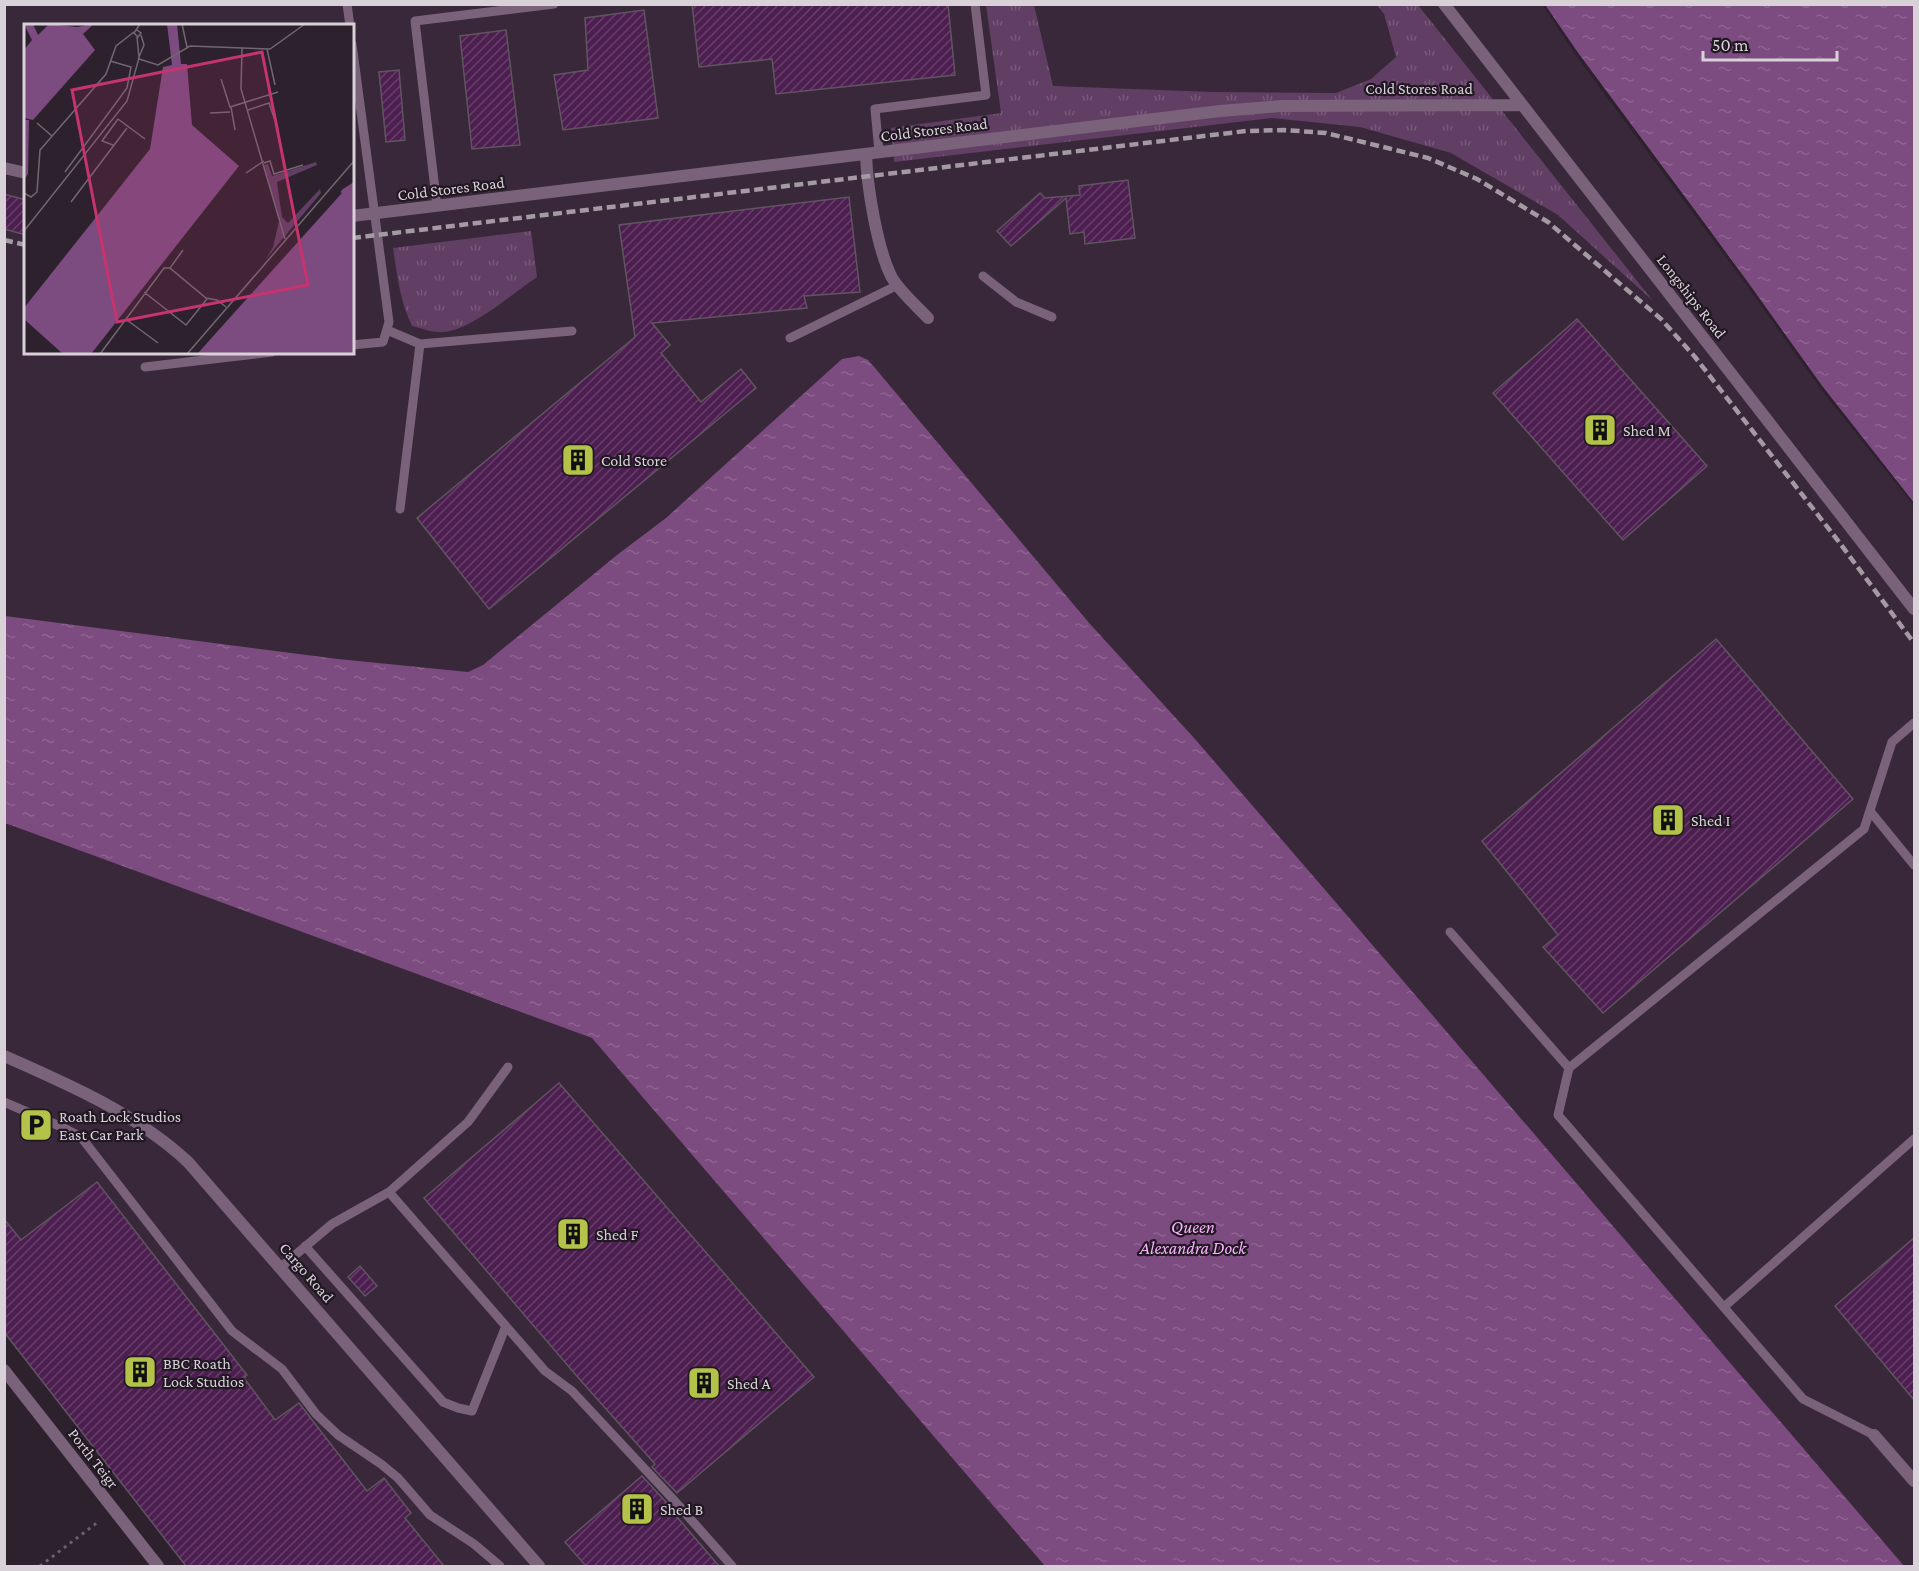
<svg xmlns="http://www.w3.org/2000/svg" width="1919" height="1571" viewBox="0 0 1919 1571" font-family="'Crimson Pro',serif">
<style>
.built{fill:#382839;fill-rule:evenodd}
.grass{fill:url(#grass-tufts)}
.water{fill:url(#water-ripples)}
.pier{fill:#2c212d}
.building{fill:url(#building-hatch);stroke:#615461;stroke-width:1.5}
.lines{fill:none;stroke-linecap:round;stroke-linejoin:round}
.path{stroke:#69606a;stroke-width:3;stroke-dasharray:3 4.5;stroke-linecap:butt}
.lane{stroke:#79627a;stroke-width:9}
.street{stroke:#79627a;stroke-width:12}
.rail{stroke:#a39aa3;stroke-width:4.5;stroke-dasharray:9 4.5;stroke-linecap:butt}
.labels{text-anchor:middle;stroke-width:4.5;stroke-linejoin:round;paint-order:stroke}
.street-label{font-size:16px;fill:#d8d1d8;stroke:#221823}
.poi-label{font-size:16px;fill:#d8d1d8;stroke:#221823;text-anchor:start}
.water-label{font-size:18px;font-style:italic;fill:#f8b0fd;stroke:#221823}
.inset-road{fill:none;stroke:#716771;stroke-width:1.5}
.view{fill:#c5346e;fill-opacity:0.15;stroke:#c5346e;stroke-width:3}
.inset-edge{fill:none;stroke:#d8d1d8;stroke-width:3}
</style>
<defs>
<pattern id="grass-tufts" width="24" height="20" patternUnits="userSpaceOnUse" patternTransform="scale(1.5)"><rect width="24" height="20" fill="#613e63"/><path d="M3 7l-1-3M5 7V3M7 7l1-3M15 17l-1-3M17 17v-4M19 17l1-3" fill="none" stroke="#775979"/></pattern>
<pattern id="water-ripples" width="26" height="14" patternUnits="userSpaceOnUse" patternTransform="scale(1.5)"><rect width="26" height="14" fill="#7c4b7f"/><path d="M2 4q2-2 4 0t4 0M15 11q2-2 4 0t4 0" fill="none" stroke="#8e6490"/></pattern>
<pattern id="building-hatch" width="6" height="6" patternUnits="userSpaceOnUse" patternTransform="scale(1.5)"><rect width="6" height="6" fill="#4d1f51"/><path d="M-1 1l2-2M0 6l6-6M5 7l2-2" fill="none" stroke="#663e69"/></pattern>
</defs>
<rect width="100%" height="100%" fill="#2c212d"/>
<path class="built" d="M4,5H1545L1578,53L1822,386L1914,503V1566H186L5,1332ZM26,26H352V352H26Z"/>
<path class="grass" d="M986,5H1034L1053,86L1213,92L1336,93L1371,79L1396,57L1384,14L1377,5H1418L1653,301L1558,215L1451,153L1360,127L1272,118L894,162L891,128L1001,113Z
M531,231L537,277C513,293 473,329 444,332C433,333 423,329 412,326C400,301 397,275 393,248Z"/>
<path class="water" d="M1545,5H1914V503L1822,386L1708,228L1578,53Z
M859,356L868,360L875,368L1090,624L1195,739L1351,920L1904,1566H1045L592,1038L5,823V616L338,659L468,672L483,665L617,555L666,518L842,359Z"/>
<path class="pier" d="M1542,4L1545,5L1578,53L1747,281L1822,386L1914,503V506L1820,388L1745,283L1575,54Z"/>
<path class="building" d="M692,4H948L955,75L776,94L772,59L699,67Z
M644,10L658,118L563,130L554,75L588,70L585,18Z
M506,30L520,145L472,149L460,36Z
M399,70L405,140L386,142L379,72Z
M1128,180L1135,238L1085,244L1084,232L1070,234L1066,198L1011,246L997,231L1040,193L1045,198L1080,195L1079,186Z
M4,194L26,200V235L4,229Z
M849,197L860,292L804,296L807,308L652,323L670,345L661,353L701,402L741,369L756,388L489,609L417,518L635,337L619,225Z
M1577,319L1707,466L1623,540L1493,393Z
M1716,639L1853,799L1603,1013L1543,947L1558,935L1482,841Z
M559,1083L814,1377L677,1493L652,1467L655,1464L582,1382L424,1198Z
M97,1182L243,1370L247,1375L244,1378L275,1420L299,1403L367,1491L384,1478L411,1513L405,1518L444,1566H186L4,1332V1219L21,1240Z
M1914,1238V1400L1835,1306Z
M360,1266L377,1286L365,1296L348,1277Z
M642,1476L666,1502L665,1503L719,1566H586L565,1542Z"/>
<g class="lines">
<path class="path" d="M40,1566L98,1522"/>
<path class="lane" d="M347,4L350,26
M352,44L389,322L383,342L352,345
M879,152L875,109L986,95L975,4
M437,206L415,21L554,4
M983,276L1016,302L1052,317
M387,330L420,344L572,331
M790,338L898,285
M145,367L272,352
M400,509L420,344
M1870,811L1914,865
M1450,932L1569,1068L1864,829L1892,742L1914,723
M1569,1068L1558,1115L1803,1399L1874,1435
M4,1102L64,1128L81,1137L232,1331L282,1369L316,1414L338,1435L381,1464L398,1478L430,1515L474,1544L500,1566
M389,1192L545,1371L572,1391L671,1497L732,1566
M305,1246L443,1402L458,1408L472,1411L506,1326
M281,1267L332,1224L389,1192L468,1122L508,1067
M1724,1307L1914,1139"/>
<path class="street" d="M1444,4L1914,609
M866,154C867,187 877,247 891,276C899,291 916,305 928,318
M4,168L26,173
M352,216L1220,111L1281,106L1521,105
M4,1056C70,1085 135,1113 188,1162L539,1566
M4,1370L158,1566
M1874,1435L1914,1481"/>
<path class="rail" d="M352,238L1246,131L1284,130L1326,133L1428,158L1477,179L1548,222L1661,319L1695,357L1839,542L1914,643
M4,240L26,245"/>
</g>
<defs>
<g id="building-square" transform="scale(1.725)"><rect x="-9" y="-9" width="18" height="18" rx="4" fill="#b5c249" stroke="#221823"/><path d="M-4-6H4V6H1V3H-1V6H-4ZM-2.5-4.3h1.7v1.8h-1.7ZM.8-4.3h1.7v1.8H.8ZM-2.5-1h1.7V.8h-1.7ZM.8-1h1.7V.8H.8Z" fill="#111"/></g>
<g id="parking-square" transform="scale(1.725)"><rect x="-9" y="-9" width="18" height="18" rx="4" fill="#b5c249" stroke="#221823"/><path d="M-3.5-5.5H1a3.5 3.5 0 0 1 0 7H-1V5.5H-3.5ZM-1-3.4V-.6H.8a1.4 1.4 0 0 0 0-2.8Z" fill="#111"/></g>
</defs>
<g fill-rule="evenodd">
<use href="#building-square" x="1600" y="430"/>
<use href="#building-square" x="578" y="460"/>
<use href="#building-square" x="1668" y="820"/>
<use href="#parking-square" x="36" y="1125"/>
<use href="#building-square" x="573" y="1234"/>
<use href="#building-square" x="140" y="1372"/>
<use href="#building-square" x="704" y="1383"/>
<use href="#building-square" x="637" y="1509"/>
</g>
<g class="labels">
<g class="street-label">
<text x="1419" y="94">Cold Stores Road</text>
<text transform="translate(934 129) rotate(-7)" y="6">Cold Stores Road</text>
<text transform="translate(451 188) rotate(-7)" y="6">Cold Stores Road</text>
<text transform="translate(1692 296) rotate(52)" y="6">Longships Road</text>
<text transform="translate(307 1272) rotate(49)" y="6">Cargo Road</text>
<text transform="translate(94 1458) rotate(52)" y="6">Porth Teigr</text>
</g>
<g class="poi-label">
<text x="1623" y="436">Shed M</text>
<text x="601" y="466">Cold Store</text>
<text x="1691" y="826">Shed I</text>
<text x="59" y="1122">Roath Lock Studios<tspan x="59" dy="18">East Car Park</tspan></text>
<text x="596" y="1240">Shed F</text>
<text x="163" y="1369">BBC Roath<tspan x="163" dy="18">Lock Studios</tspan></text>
<text x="727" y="1389">Shed A</text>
<text x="660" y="1515">Shed B</text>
</g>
<g class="water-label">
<text x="1193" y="1233">Queen<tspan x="1193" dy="21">Alexandra Dock</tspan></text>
</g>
</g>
<g transform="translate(24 24)">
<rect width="330" height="330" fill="#2c212d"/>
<path d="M292,138L293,141L253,158L258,193L264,199L296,165L297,169L241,236L249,223L255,197L240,141L244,140L248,152Z" fill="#613e63"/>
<path d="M0,0H9L14,11L25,0L53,3L70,0L59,10L71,26L9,96L0,94V26L8,16ZM143,0H153L157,40H163L168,101L215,142L67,330H39L0,295V284L126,125L139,43L148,41ZM0,96H5L4,150L0,156ZM330,158V330H173L319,165Z" fill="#7c4b7f"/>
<path d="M316,168L318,169L173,330H170L230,259Z" fill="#2c212d"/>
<path class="inset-road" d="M158,0L163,23M113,6L117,9L114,13L110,9L116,0M218,24L217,65L261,215M243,25L251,61M115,33L120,21L117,11M115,35L134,41L166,22L246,25L281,0M197,55L206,83L254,68M207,83L211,106M224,86L245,79L254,105M186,89L206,88M94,95L121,115M13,99L28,112M89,121L78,117L94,95M240,139L246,137L250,150L279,141M41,148L103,64L107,43L86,37M222,149L240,137M0,169L7,173L13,168L16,126L82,50L92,22L110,8M47,178L103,104M0,207L103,77L115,34L113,13M159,226L146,244L182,274L193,276L202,283M120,268L162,301L183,275M103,296L134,319M76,330L140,244H146M163,330L330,137"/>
<path class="view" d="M238,28L284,261L93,298L48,66Z"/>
<rect width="330" height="330" class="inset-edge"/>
</g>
<rect width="1919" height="1571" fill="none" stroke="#d8d1d8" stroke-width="12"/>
<path d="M1703 51v9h134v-9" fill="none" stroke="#d8d1d8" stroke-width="3"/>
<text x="1712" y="51" font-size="18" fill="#d8d1d8" stroke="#221823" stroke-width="4.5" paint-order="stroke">50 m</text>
</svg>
